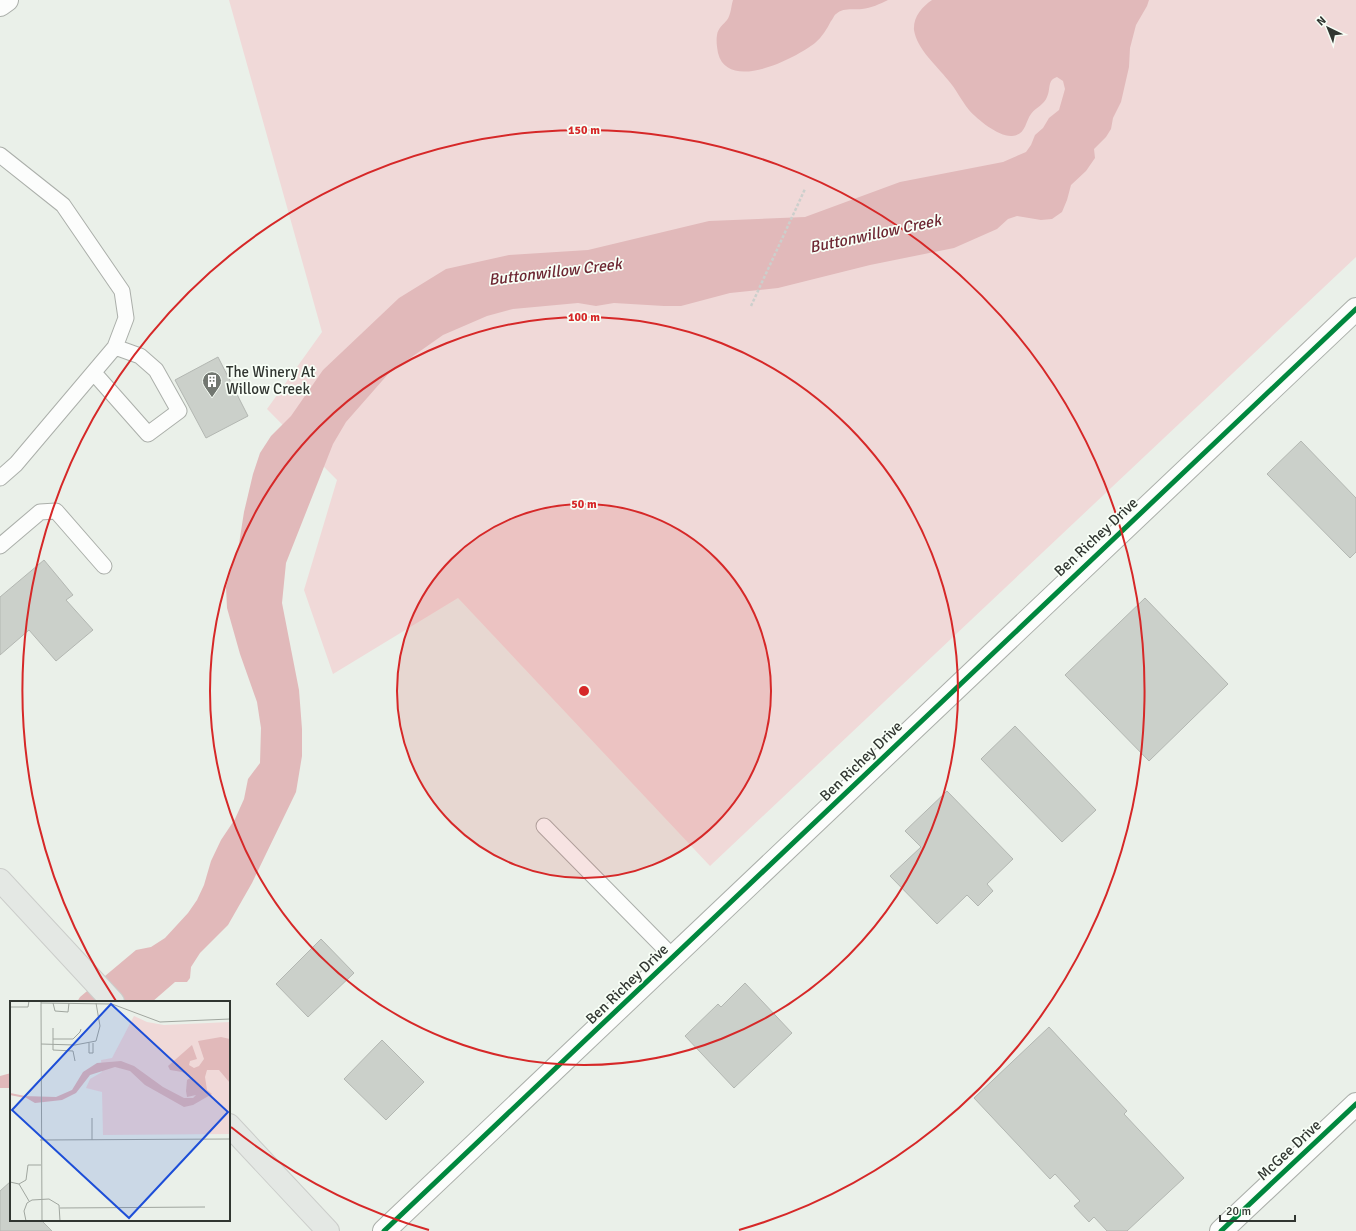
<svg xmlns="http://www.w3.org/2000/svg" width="1356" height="1231" viewBox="0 0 1356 1231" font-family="Signika,sans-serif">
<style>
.green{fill:#f0d9d8}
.water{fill:#e1b9ba}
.building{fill:#cbd0ca;stroke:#b3b7b2}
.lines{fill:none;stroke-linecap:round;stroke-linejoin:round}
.lane-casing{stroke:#abafaa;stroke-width:17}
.street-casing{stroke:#abafaa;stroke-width:24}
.secondary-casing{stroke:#abafaa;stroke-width:24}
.primary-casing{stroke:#cbcdca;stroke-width:24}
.path{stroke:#cccfcc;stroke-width:2.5;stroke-dasharray:3 2;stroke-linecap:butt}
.lane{stroke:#fcfdfc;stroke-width:15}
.street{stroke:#fcfdfc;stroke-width:22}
.secondary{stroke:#fcfdfc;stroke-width:22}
.primary{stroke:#e4e8e4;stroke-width:22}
.cycleway-casing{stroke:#f8fff7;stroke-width:8}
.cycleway{stroke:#00873e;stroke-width:5}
.ring{fill:none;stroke:#d62828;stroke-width:2}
.labels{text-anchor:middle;stroke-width:3.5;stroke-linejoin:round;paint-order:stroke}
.poi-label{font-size:15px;fill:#313631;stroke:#f8fff7;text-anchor:start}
.street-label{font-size:15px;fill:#313631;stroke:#f8fff7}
.water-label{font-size:16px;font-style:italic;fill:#6d2732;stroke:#f8fff7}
.inset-river{fill:none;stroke:#e1b9ba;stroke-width:2}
.inset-road{fill:none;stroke:#a0a69f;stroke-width:1}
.view{fill:#1d4ed8;fill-opacity:0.15;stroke:#1d4ed8;stroke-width:2}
.inset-edge{fill:none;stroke:#313631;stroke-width:2}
.centre{fill:#d62828;stroke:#f8fff7;stroke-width:2}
.ring-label{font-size:12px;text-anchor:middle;font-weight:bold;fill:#d62828;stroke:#f8fff7;stroke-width:3.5;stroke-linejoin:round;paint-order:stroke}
</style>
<rect width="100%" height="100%" fill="#eaf0e9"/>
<path class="green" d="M229,0H1356V257L710,866L458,598L333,674L304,590L337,480L267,409L322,332Z"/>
<path class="water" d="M733,0H888C880,4 871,8 862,9C854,10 843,7 836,14C834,15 833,19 831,21C827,29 822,37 815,43C796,58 728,93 718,53C717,47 716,41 717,35C718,28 723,25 727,20C731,15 731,6 733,0Z
M932,0H1149L1147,6L1136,25L1130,48L1129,67L1121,102L1113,118L1111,129L1106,137L1094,149L1095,158L1086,171L1071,185L1067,200L1062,212L1052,219L1041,220L1017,216L1008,219L997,229L954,248L870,265L778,288L730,293L681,306H664L614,303L596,306L578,303L513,309L487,316L443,335L389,373L346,422L333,444L286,563L282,603L299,690L302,729V756L296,792L252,883L228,925L200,953L191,967L190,978L187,982H175L152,1002H77L80,997L136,950L151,947L165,938L188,913L197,900L204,885L211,861L221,840L235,819L244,799L248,779L260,763L261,728L257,702L240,654L227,608L226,587L239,544L244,512L253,474L260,453L271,436L291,416L323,370L399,298L446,269L509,255L588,250L709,221L805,217L900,182L1003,162L1026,152L1031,145L1035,135L1043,128L1049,118L1059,110L1065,89L1063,81L1057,77C1047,80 1051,89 1047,97C1044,105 1036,107 1031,114C1025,122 1026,135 1012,136C999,137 978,120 969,110C961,100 956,89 948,80C936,65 917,49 914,30C913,17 922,7 932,0Z
M11,1073V1088H0V1076Z"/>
<path class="building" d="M218,357L248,416L206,438L175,380Z
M1301,441L1356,498V552L1350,558L1267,474Z
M44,560L73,595L66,600L93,630L56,661L29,630L0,655V597Z
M1145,598L1228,684L1149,761L1065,675Z
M1015,726L1096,810L1062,842L981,759Z
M947,791L1013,859L987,884L993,891L978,906L967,895L937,924L890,876L921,847L905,831Z
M321,939L354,973L308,1017L276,984Z
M745,983L792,1033L734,1088L685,1036L718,1004L721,1007Z
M1049,1027L1127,1111L1124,1114L1184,1178L1127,1231H1107L1094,1217L1089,1222L1074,1206L1080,1201L1055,1174L1050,1179L974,1098Z
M382,1040L424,1082L386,1120L344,1079Z
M11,1181V1220H41L52,1231H0V1191Z"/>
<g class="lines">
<g class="lane-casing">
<path id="lane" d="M0,155L63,205L122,291L126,318L115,347L16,464L0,478
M94,373L148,434L179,411L156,370L140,356L115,347
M0,546L40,512L56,511L104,566
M544,826L673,957"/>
</g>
<g class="street-casing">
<path id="street" d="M0,5L7,0
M1221,1231L1356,1104"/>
</g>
<g class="secondary-casing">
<path id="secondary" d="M384,1231L1356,309"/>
</g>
<g class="primary-casing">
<path id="primary" d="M0,880L113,1002
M229,1125L328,1231"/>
</g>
<path class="path" d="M751,306L805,189"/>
<use href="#lane" class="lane"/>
<use href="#street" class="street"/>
<use href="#secondary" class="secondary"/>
<use href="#primary" class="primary"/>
<g class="cycleway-casing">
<path id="cycleway" d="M384,1231L1356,309
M1221,1231L1356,1104"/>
</g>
<use href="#cycleway" class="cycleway"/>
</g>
<circle cx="584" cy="691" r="187" fill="#d62828" fill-opacity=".12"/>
<g class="ring">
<circle cx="584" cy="691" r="187"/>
<circle cx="584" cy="691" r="374"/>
<path d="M429 1230A561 561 0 0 1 231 1127M116 1001A561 561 0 1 1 739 1230"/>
</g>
<defs>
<g id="building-pin" transform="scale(1)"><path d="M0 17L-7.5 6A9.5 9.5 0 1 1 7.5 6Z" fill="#727771" stroke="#f8fff7"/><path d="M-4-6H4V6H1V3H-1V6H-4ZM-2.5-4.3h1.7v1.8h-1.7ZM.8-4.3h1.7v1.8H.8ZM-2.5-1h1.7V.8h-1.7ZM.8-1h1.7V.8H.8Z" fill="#fff"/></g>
</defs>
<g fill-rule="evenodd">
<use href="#building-pin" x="212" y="381"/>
</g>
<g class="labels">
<g class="poi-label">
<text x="226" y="377">The Winery At<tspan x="226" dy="17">Willow Creek</tspan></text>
</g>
<g class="street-label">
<text transform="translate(1096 537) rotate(-43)" y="5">Ben Richey Drive</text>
<text transform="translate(861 761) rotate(-44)" y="5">Ben Richey Drive</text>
<text transform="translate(627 984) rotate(-44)" y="5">Ben Richey Drive</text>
<text transform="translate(1289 1150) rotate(-43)" y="5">McGee Drive</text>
</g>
<g class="water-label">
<text transform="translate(875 233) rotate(-12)" y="6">Buttonwillow Creek</text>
<text transform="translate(555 271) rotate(-7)" y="6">Buttonwillow Creek</text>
</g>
</g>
<g transform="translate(10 1001)">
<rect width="220" height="220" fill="#eaf0e9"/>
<path d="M124,15L137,21L154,24L220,21V133L93,134L92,91L76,87L80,78L92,71L91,59L102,57Z" fill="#f0d9d8"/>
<path d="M211,36L220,38V82L209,69H197L195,76L197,89L202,93L183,104L174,106L135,84L120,70L105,66L80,74L66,92L52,99L25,102L13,95L46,96L62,89L73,71L87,62L111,60L124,65L153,86L174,97H183L186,94L177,96L176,90L177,79L182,76L172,71L160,69L158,65L182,44L187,58L180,60L179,64L184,67L189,65L194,58L188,40Z" fill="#e1b9ba"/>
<path class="inset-river" d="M0,93L15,96"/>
<path class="inset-road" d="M31,0L32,220M31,2L102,3L150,21L220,18M43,2L45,10L58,11L59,2M0,6H18L19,0M43,27V49L63,50L65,60M43,38H63L70,31L71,28M79,42V52H83V42M31,43L65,44L86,40L90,25L86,2M82,117V139M30,139L220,138M0,181L9,183L19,200M9,183L16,179L18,164H31M50,207L195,206M16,220L14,210L17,202L22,199L39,198L49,204L50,220"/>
<path class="view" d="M101,3L218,111L119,217L2,109Z"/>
<rect width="220" height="220" class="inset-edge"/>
</g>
<circle cx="584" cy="691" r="6" class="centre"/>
<g class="ring-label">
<text x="584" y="134">150 m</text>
<text x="584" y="321">100 m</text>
<text x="584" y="508">50 m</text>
</g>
<g transform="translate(1328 28) rotate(317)" stroke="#f8fff7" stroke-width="3" paint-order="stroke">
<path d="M0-3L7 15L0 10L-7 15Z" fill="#313631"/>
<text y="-6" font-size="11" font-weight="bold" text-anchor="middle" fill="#313631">N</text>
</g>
<path d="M1220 1215v6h75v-6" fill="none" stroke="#313631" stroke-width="2"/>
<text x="1226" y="1215" font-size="12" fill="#313631" stroke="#f8fff7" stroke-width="3" paint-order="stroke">20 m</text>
</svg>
